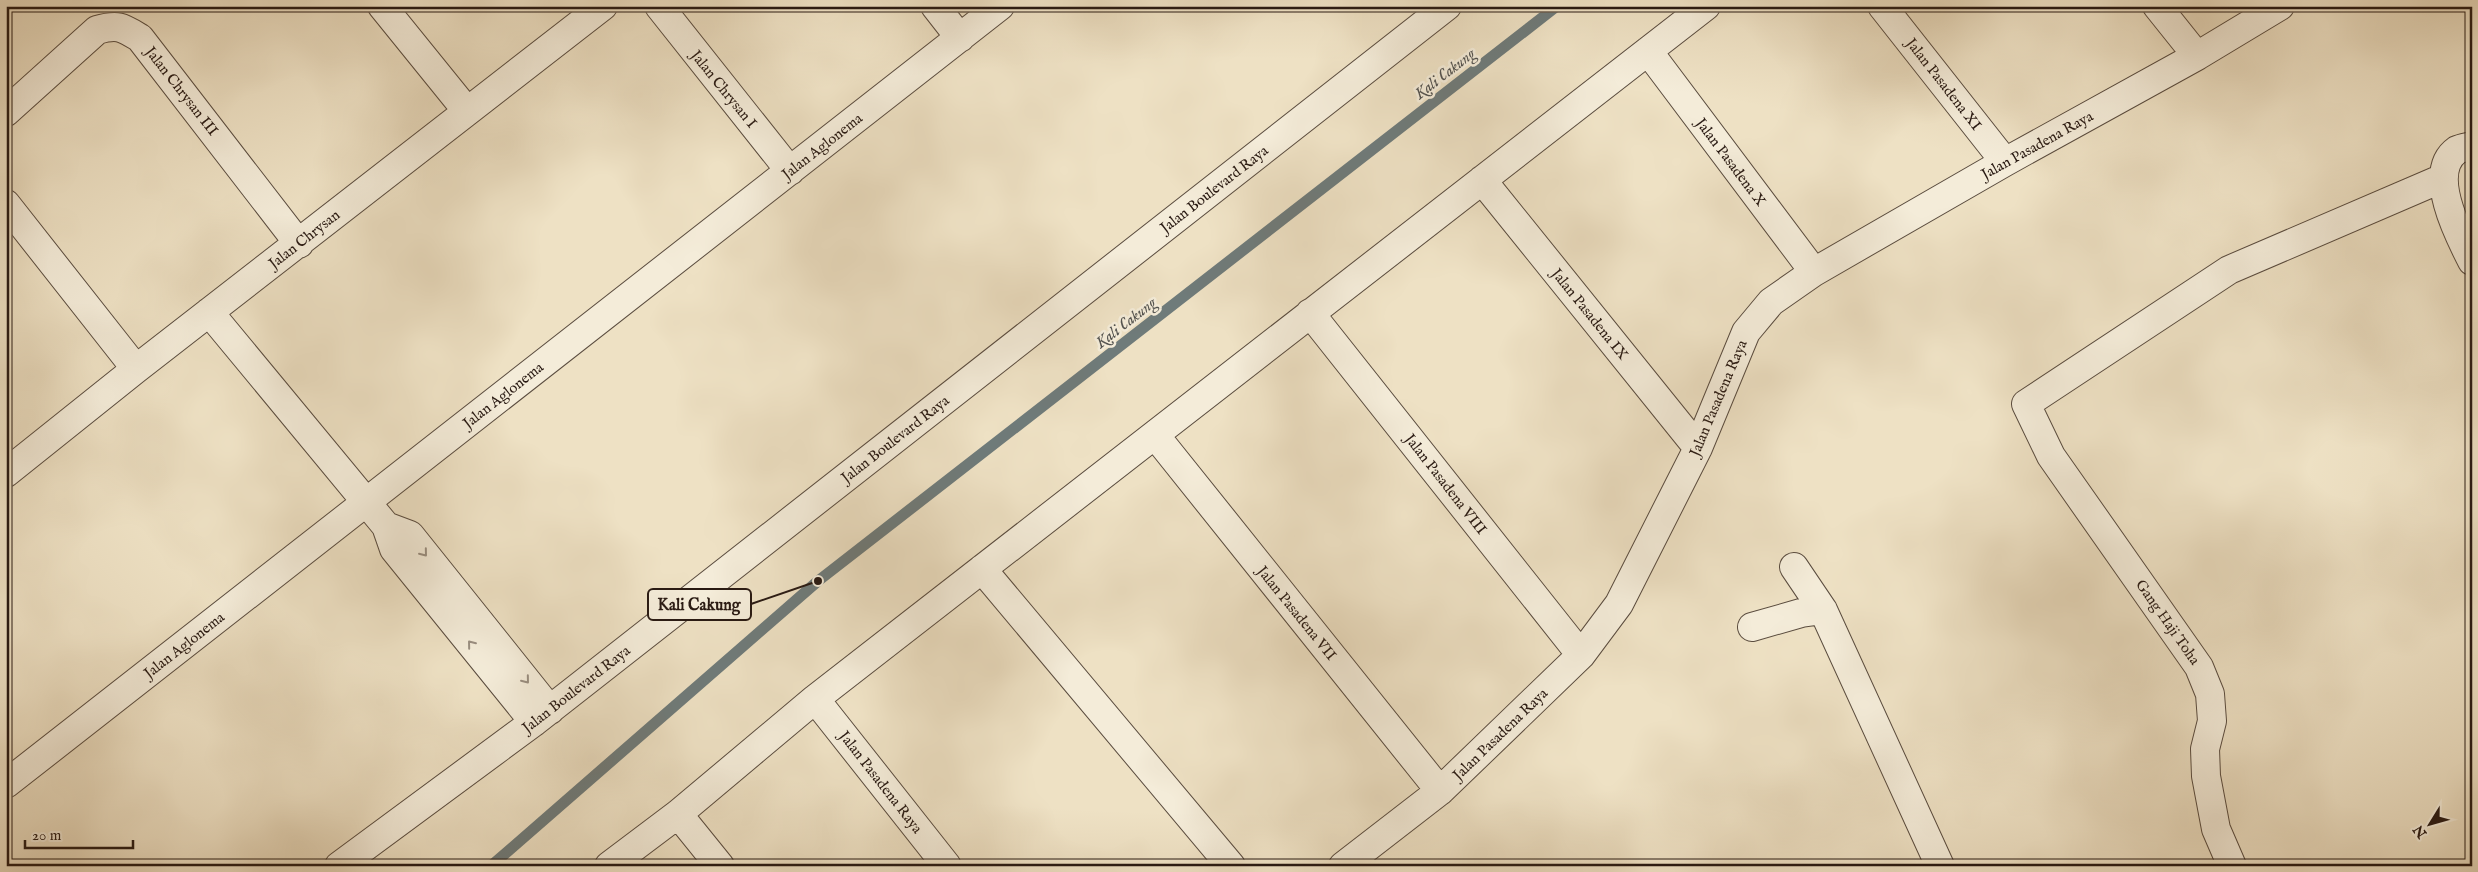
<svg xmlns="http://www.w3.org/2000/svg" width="2478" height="872" viewBox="0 0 2478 872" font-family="'IM FELL English',serif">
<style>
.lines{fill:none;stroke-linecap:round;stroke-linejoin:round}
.stream{stroke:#6f7b7a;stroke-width:11}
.minor-casing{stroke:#5a4c3f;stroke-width:30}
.minor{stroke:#f4ecd9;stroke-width:28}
.oneway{stroke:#998e80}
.labels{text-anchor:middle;stroke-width:5;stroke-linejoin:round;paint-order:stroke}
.street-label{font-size:15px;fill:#291a13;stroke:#f4ecd9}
.water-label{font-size:16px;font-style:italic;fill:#52524f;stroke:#f4ecd9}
.leader{fill:none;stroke:#291a13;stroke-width:2}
.callout-dot{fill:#291a13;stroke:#f4ecd9;stroke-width:2}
.callout{fill:#f4ecd9;stroke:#291a13;stroke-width:2}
.callout-label{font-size:16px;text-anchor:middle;font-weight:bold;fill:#291a13}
</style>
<rect width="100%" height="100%" fill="#eee1c4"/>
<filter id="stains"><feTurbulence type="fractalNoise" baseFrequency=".004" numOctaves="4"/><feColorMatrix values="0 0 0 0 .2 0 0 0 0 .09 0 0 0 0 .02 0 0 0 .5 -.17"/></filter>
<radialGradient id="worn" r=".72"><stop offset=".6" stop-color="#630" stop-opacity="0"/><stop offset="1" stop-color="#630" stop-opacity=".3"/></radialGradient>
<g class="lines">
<path class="stream" d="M491,866L818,581L1557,6"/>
<g class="minor-casing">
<path id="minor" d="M382,6L467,111
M659,6L790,171
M935,6L960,38
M1882,6L2005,162
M2157,6L2197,56
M1648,51L1814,272
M6,112L97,30C118,24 122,27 140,38L299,244
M2472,146C2468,147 2461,148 2457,150C2426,172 2459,236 2472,261
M1482,180L1698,448
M6,204L136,369
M209,312L386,526L394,549L534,722
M1310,313L1581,655
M1155,435L1440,791
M6,473L136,369L603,6
M386,526L410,535L550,710
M1794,567L1823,610L1940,866
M982,569L1231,866
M1752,627L1801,613L1823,610
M815,699L947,866
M6,784L1000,6
M678,814L720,866
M339,866L534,722L1447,6
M609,866L678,814L815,699L1706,6
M1343,866L1440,791L1581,655L1619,604L1698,448L1746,332L1771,302L1814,272L2005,162L2197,56L2280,6
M2232,866L2216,829L2206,776L2205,749L2212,721L2210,694L2199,667L2051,456L2026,404L2229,270L2443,178"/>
</g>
<use href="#minor" class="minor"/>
</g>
<defs><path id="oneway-chevron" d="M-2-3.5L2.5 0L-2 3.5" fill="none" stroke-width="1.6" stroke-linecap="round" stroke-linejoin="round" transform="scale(1.25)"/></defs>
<g class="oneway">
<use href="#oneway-chevron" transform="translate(424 553) rotate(51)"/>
<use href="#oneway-chevron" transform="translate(471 644) rotate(-129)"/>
<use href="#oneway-chevron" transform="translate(526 680) rotate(51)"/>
</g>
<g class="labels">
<g class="street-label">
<text transform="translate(1944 84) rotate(52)" y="5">Jalan Pasadena XI</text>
<text transform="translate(724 89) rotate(51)" y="5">Jalan Chrysan I</text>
<text transform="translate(182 91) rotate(52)" y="5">Jalan Chrysan III</text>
<text transform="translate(2037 145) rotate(-29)" y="5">Jalan Pasadena Raya</text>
<text transform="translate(822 146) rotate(-38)" y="5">Jalan Aglonema</text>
<text transform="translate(1731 162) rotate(53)" y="5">Jalan Pasadena X</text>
<text transform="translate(1214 189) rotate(-38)" y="5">Jalan Boulevard Raya</text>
<text transform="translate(304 239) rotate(-38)" y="5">Jalan Chrysan</text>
<text transform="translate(1590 314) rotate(51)" y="5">Jalan Pasadena IX</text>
<text transform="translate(503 395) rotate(-38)" y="5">Jalan Aglonema</text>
<text transform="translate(1718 398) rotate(-67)" y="5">Jalan Pasadena Raya</text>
<text transform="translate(895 439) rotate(-38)" y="5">Jalan Boulevard Raya</text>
<text transform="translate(1446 484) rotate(52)" y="5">Jalan Pasadena VIII</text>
<text transform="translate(1297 613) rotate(51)" y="5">Jalan Pasadena VII</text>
<text transform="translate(2168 622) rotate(55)" y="5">Gang Haji Toha</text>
<text transform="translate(184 645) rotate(-38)" y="5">Jalan Aglonema</text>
<text transform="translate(576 689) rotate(-38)" y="5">Jalan Boulevard Raya</text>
<text transform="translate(1500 734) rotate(-44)" y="5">Jalan Pasadena Raya</text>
<text transform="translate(881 782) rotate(52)" y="5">Jalan Pasadena Raya</text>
</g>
<g class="water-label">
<text transform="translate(1444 73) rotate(-38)" y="6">Kali Cakung</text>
<text transform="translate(1125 322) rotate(-38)" y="6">Kali Cakung</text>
</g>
</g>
<path class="leader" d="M818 581L751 604"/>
<circle class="callout-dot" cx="818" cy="581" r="5"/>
<rect class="callout" x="648" y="589" width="103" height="31" rx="5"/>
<g class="callout-label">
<text x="699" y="610">Kali Cakung</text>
</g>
<rect width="2478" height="872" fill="none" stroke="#eee1c4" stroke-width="25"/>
<rect x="8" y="8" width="2463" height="857" fill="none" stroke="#291a13" stroke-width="2.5"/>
<rect x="12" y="12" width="2453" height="847" fill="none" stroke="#291a13"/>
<g transform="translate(2430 824) rotate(233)" stroke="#f4ecd9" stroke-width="4" paint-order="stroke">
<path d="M0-4L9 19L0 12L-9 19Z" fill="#291a13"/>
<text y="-8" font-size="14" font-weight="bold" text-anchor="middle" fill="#291a13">N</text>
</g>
<path d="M25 840v8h108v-8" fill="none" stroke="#291a13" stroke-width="2.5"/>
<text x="32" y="840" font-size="15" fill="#291a13" stroke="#f4ecd9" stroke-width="4" paint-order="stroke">20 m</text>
<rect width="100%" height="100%" filter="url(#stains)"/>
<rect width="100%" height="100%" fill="url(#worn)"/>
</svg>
